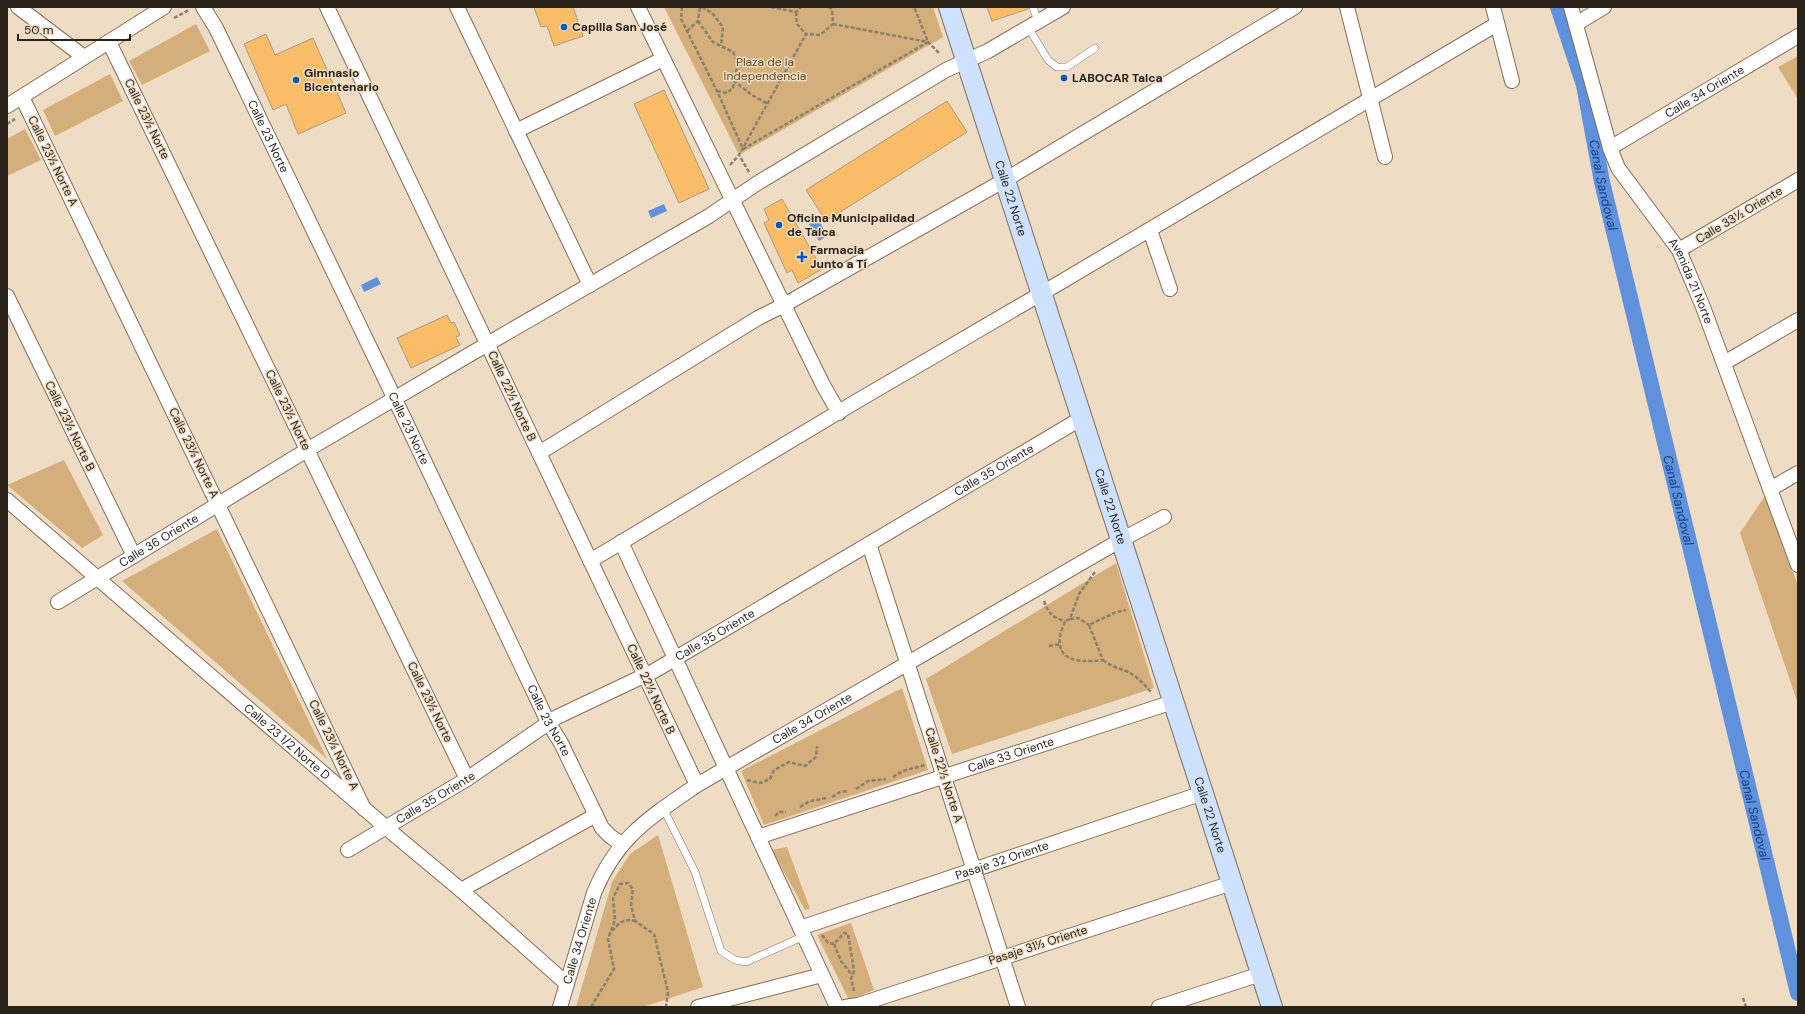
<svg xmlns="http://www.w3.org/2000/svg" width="1805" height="1014" viewBox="0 0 1805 1014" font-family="'DM Sans',sans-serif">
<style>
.green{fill:#d4ae7b}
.water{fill:#6091dc}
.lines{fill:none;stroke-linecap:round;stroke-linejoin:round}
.canal{stroke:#6091dc;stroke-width:16}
.building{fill:#f8bd66;stroke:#aa9982}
.lane-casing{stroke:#7f6f5a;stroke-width:8}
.street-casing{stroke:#7f6f5a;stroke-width:16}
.secondary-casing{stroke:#7f6f5a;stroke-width:22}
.path{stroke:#8c7f6e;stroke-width:2.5;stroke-dasharray:4 2;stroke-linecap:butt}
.lane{stroke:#fff;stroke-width:7}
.street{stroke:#fff;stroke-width:14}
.secondary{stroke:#cee2ff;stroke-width:20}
.poi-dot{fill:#0157c0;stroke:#efdcc4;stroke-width:1.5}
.labels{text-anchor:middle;stroke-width:3;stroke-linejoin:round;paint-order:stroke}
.poi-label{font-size:12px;font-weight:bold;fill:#2a231a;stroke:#efdcc4;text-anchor:start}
.park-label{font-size:12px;fill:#614824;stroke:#efdcc4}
.street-label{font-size:12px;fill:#2a231a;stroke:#efdcc4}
.water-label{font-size:13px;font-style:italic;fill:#124184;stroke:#efdcc4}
</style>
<rect width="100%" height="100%" fill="#efdcc4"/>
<path class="green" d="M664,7H933L943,37L739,155Z
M196,24L210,51L142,85L129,61Z
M1798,56V99L1778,67Z
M110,74L123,101L55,136L43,110Z
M25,129L41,160L7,176V139Z
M64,460L103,535L82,548L7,485Z
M1765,496L1798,586V704L1740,533Z
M217,529L327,759L122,581Z
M1116,563L1154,688L952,754L926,679Z
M902,688L928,770L764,825L741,771Z
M658,835L703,987L643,1007H576L612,882L630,854Z
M787,847L810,909L805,910L772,850Z
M851,923L874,990L849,1000L817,935Z"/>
<path class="water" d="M664,204L667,211L651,218L648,211Z
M819,220L827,236L819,241L809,224Z
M377,277L381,284L364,292L361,285Z"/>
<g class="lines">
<path class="canal" id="s1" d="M1558,7L1584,85L1602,182L1798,993"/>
</g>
<path class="building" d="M534,7H573L583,36L554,46L547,26L541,27Z
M987,7H1028V9L992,21Z
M266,34L275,55L313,38L346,113L298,134L286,104L273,110L244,44Z
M664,90L709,189L679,203L634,104Z
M947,101L967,132L826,221L806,190Z
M782,199L822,269L798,283L792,270L787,273L764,223L769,220L764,209Z
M447,315L451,323L454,322L460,335L456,337L460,345L411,368L397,338Z"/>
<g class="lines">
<g class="lane-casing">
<path id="lane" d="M1033,7L1038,21
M1028,27L1048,60L1057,67H1067L1095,48
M663,808L695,872L721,951L735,960L746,962L804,936"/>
</g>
<g class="street-casing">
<g id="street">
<path d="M18,7L84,57"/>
<path id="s2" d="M203,7L216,28L402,414L548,722L561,743L602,828L610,836L621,844"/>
<path d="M327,7L697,785"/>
<path d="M457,7L590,285"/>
<path d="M638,7L823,385L839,413"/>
<path d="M1347,7L1385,157"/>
<path d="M1493,7L1512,81"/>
<path id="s3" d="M1571,7L1610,148L1618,168L1679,250L1703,307L1798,565"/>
<path d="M1576,24L1604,7"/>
<path d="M109,42L467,779"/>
<path d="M22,97L364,809"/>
<path d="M7,106L164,7"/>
<path d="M516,131L663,59"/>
<path id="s4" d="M1610,148L1798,36"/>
<path d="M1150,230L1170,289"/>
<path d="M1679,250L1798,180"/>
<path d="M7,296L134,556"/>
<path d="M1724,363L1798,320"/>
<path d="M539,453L758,318L784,305L1005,180L1295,7"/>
<path d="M1770,489L1798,473"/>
<path id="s5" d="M7,500L396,836L461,890L567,984"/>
<path d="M621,542L837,1007"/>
<path d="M869,544L1018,1007"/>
<path d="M590,561L857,401L1061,282L1497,24"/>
<path id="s6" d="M58,602L307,450L496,339L709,216L756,184L946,70L988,51L1063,7"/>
<path id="s7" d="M758,837L1173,702"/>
<path id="s8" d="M348,850L467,779L557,717L654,671L1082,418"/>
<path d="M461,890L596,815"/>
<path id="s9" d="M800,928L1203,793"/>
<path id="s10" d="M560,1007L594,893C617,837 649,818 697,785L1121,540L1164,517"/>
<path d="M698,1007L822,975"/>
<path d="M845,1007L858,1005L1232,883"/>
<path d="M1159,1007L1261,974"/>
</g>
</g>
<g class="secondary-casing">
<g id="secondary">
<path id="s11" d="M949,7L1272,1007"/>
</g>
</g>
<path class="path" d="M682,7L681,19L717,91L743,149L928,42L914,7
M702,7L712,13L723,27L721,46
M771,7L796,12L801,7
M796,12L797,24L806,34
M174,18L189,10
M698,21L713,42L733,52L738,64L734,81L752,95L768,104
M833,24L928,42L939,53
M687,31L698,21L700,7
M717,91L727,93L733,88L734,81
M7,124L15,119
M730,165L739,155
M749,172L739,155L806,34L820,35L833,24L832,10L829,7
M1095,572L1079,594L1070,619L1065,621C1064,626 1060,631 1060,636C1056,664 1084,662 1103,660L1089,625L1114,613L1126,610
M1044,601C1048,613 1053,618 1065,621
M1070,619L1078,618L1089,625
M1049,646L1060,644
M1103,660C1110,666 1118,668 1126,671C1137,676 1144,684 1151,692
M893,777L903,771L925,765
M747,780L760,783L770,779L774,770L789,762L805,766L816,757L817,746
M856,789L868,781L886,779
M832,797L840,792L848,791
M800,807L810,801L827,798
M775,816L779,812H786
M612,931C619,923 624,918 635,921
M822,935L828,943L834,944L844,933L848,934L854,971L851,978L854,991
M834,944L841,961L852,975
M1743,998L1746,1007
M591,1007L614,969L608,939L615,920L613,898L620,884L628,883L633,889L631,905L635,921L654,934L668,992L666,1007"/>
<use href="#lane" class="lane"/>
<use href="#street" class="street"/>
<use href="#secondary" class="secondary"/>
</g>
<g class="poi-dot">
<circle cx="564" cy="27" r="4"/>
<circle cx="1064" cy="78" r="4"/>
<circle cx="296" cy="80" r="4"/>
<circle cx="779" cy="225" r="4"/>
<path d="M800 251h4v4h4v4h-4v4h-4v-4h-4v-4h4z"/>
</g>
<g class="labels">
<g class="poi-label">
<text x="572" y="31">Capilla San José</text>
<text x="304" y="77">Gimnasio<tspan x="304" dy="14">Bicentenario</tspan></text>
<text x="1072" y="82">LABOCAR Talca</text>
<text x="787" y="222">Oficina Municipalidad<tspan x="787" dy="14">de Talca</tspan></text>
<text x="810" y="254">Farmacia<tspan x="810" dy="14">Junto a Tí</tspan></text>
</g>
<g class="park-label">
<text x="765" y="66">Plaza de la<tspan x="765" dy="14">Independencia</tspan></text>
</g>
<g class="street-label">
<text dy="4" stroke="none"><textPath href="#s4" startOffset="110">Calle 34 Oriente</textPath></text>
<text transform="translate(147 119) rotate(64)" y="4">Calle 23½ Norte</text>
<text dy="4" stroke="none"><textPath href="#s2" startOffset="145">Calle 23 Norte</textPath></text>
<text transform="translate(53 161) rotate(64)" y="4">Calle 23½ Norte A</text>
<text dy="4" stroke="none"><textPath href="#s11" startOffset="201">Calle 22 Norte</textPath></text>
<text transform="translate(1739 215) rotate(-31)" y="4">Calle 33½ Oriente</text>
<text dy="4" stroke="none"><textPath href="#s3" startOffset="303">Avenida 21 Norte</textPath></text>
<text transform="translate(512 396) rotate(65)" y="4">Calle 22½ Norte B</text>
<text transform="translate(288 410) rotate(64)" y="4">Calle 23½ Norte</text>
<text transform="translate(70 426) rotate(64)" y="4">Calle 23½ Norte B</text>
<text dy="4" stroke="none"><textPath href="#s2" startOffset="469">Calle 23 Norte</textPath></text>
<text transform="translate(194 453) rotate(64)" y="4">Calle 23½ Norte A</text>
<text dy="4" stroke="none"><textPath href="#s8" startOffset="750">Calle 35 Oriente</textPath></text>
<text dy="4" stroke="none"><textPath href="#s11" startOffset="525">Calle 22 Norte</textPath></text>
<text dy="4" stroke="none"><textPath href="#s6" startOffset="118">Calle 36 Oriente</textPath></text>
<text dy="4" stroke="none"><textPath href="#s8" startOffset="426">Calle 35 Oriente</textPath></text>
<text transform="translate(651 689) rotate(65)" y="4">Calle 22½ Norte B</text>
<text transform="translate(430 702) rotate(64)" y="4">Calle 23½ Norte</text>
<text dy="4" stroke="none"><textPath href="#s10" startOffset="404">Calle 34 Oriente</textPath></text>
<text dy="4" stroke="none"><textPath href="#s2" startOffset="793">Calle 23 Norte</textPath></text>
<text dy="4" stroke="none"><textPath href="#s5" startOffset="370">Calle 23 1/2 Norte D</textPath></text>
<text transform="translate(334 745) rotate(64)" y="4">Calle 23½ Norte A</text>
<text dy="4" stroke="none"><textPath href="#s7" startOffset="266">Calle 33 Oriente</textPath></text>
<text transform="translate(944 775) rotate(72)" y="4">Calle 22½ Norte A</text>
<text dy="4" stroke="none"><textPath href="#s8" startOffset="102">Calle 35 Oriente</textPath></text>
<text dy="4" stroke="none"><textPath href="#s11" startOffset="849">Calle 22 Norte</textPath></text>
<text dy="4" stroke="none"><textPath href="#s9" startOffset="213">Pasaje 32 Oriente</textPath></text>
<text dy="4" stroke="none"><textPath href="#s10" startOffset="69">Calle 34 Oriente</textPath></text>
<text transform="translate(1038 945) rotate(-18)" y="4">Pasaje 31½ Oriente</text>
</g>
<g class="water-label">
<text dy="5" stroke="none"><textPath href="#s1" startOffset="184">Canal Sandoval</textPath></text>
<text dy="5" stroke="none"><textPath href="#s1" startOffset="508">Canal Sandoval</textPath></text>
<text dy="5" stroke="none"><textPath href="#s1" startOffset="832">Canal Sandoval</textPath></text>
</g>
</g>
<rect width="1805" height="1014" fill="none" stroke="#2a231a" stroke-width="16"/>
<path d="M18 34v6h112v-6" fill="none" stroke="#2a231a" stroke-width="2"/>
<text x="24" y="34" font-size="12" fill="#2a231a" stroke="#efdcc4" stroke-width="3" paint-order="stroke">50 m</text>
</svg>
